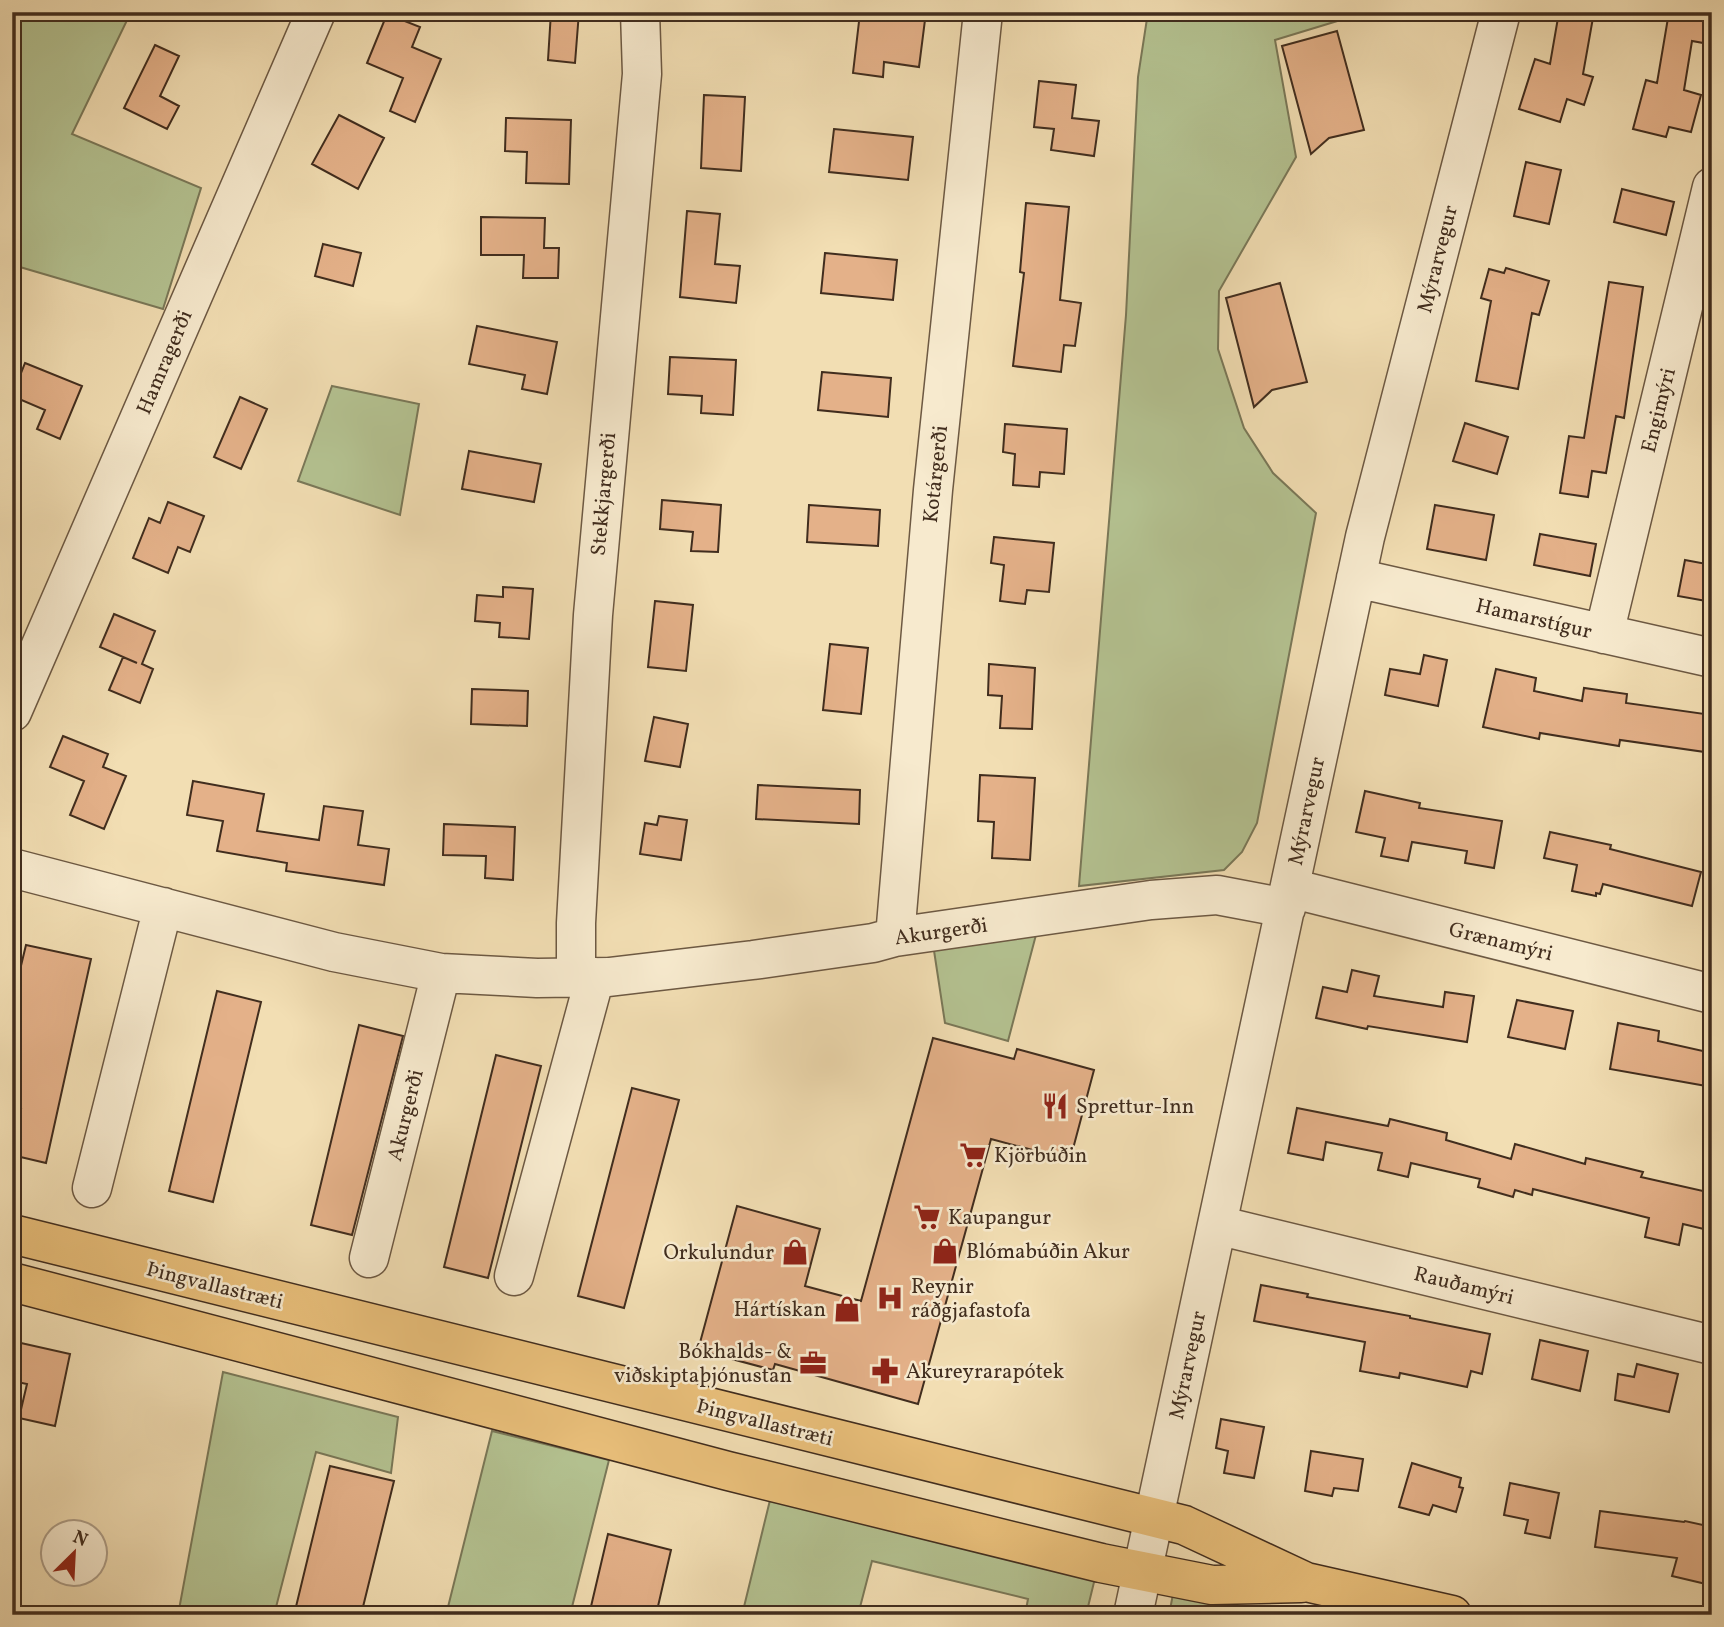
<svg xmlns="http://www.w3.org/2000/svg" width="1724" height="1627" viewBox="0 0 1724 1627" font-family="Vollkorn,serif">
<style>
.green{fill:#b4c291;stroke:#7a7858;stroke-width:2}
.building{fill:#e4b189;stroke:#412d1e;stroke-width:2}
.lines{fill:none;stroke-linecap:round;stroke-linejoin:round}
.minor-casing{stroke:#6d5943;stroke-width:41}
.major-casing{stroke:#412d1e;stroke-width:41}
.minor{stroke:#f7eace;stroke-width:38}
.major{stroke:#e9bf7a;stroke-width:38}
.labels{text-anchor:middle;stroke-width:5;stroke-linejoin:round;paint-order:stroke}
.street-label{font-size:21px;fill:#412d1e;stroke:#f7eace}
.poi-label{font-size:21px;fill:#412d1e;stroke:#f7eace;text-anchor:start}
</style>
<rect width="100%" height="100%" fill="#f2deb3"/>
<filter id="stains"><feTurbulence type="fractalNoise" baseFrequency=".00286" numOctaves="4"/><feColorMatrix values="0 0 0 0 .2 0 0 0 0 .09 0 0 0 0 .02 0 0 0 .5 -.17"/></filter>
<radialGradient id="worn" r=".72"><stop offset=".6" stop-color="#630" stop-opacity="0"/><stop offset="1" stop-color="#630" stop-opacity=".3"/></radialGradient>
<path class="green" d="M12,12H131L72,134L201,188L163,309L13,265L12,267Z
M1148,12H1367L1275,40L1296,157L1219,291L1218,349L1244,428L1273,473L1316,513L1257,823L1242,852L1224,870L1079,886L1126,315L1138,77Z
M332,386L419,404L400,515L298,481Z
M1037,931L1008,1041L945,1023L933,944Z
M223,1372L398,1417L391,1473L316,1452L274,1615H178Z
M492,1431L609,1460L570,1615H446Z
M771,1496L1096,1574L1086,1615H1025L1028,1599L872,1561L858,1615H742Z
M1173,1594L1271,1615H1169Z"/>
<path class="building" d="M551,12H579L575,63L548,60Z
M1559,12H1594L1583,74L1593,77L1584,105L1567,99L1560,122L1519,109L1535,59L1550,64Z
M1669,12H1712V28L1709,44L1692,41L1684,90L1701,95L1691,132L1669,127L1666,137L1633,129L1646,80L1657,83Z
M860,13L925,20L919,67L884,62L883,77L853,73Z
M387,14L420,27L412,47L441,59L415,122L390,111L403,78L367,63Z
M1337,31L1364,130L1329,138L1311,154L1282,46Z
M155,45L179,56L160,96L179,106L167,129L124,108Z
M1039,81L1076,85L1072,118L1099,121L1094,156L1051,150L1054,129L1034,127Z
M704,95L745,97L741,171L701,168Z
M339,115L384,138L358,189L312,164Z
M506,118L571,120L569,184L526,183L527,152L505,151Z
M834,129L913,137L908,180L829,172Z
M1526,162L1561,170L1549,224L1514,216Z
M1622,189L1674,202L1666,235L1614,222Z
M1026,203L1069,207L1060,300L1081,303L1075,346L1064,345L1061,372L1013,366L1024,273L1020,272Z
M687,211L720,214L715,264L740,266L736,303L680,297Z
M481,217L545,218L544,248H559L558,278H523L524,255H481Z
M323,244L361,253L353,286L315,276Z
M825,253L897,260L893,300L821,293Z
M1506,268L1549,281L1539,315L1532,313L1518,389L1476,381L1491,301L1481,298L1489,269L1504,273Z
M1609,282L1643,287L1624,418L1616,416L1606,473L1592,471L1588,497L1560,493L1569,436L1584,438Z
M1280,283L1307,382L1272,390L1254,407L1226,298Z
M477,326L557,342L547,394L522,389L525,375L469,364Z
M670,357L736,360L733,415L701,413L702,396L668,394Z
M25,363L82,386L60,439L37,429L45,410L12,396Z
M822,372L891,378L888,417L818,410Z
M240,397L267,409L241,469L214,457Z
M1465,423L1508,437L1497,474L1453,461Z
M1005,424L1067,429L1064,474L1040,472L1039,487L1013,485L1015,454L1003,452Z
M469,451L541,464L534,502L462,489Z
M662,500L721,505L718,552L691,551L693,532L660,529Z
M168,502L204,516L190,552L178,547L168,573L133,558L149,518L160,523Z
M809,505L880,510L878,546L807,542Z
M1435,505L1494,515L1486,560L1427,549Z
M1540,534L1596,544L1590,576L1534,565Z
M994,537L1054,543L1049,592L1027,590L1025,604L1000,601L1004,565L991,563Z
M1685,560L1712,565V602L1678,596Z
M503,587L533,589L529,639L499,637L500,623L475,621L477,595L503,597Z
M655,601L693,605L686,671L648,667Z
M114,614L155,631L142,664L153,669L140,703L109,690L123,657L137,663L100,647Z
M830,644L868,648L861,714L823,710Z
M1424,655L1447,660L1438,706L1385,695L1390,669L1420,674Z
M989,664L1035,668L1032,729L1000,728L1002,696L988,695Z
M1496,669L1536,678L1534,691L1582,701L1584,688L1627,694L1626,703L1712,715V753L1620,740L1619,746L1540,733L1539,739L1483,727Z
M472,689L528,691L527,726L471,724Z
M654,717L688,724L680,767L645,761Z
M63,736L108,754L103,767L126,776L104,829L70,815L84,781L50,767Z
M980,775L1035,778L1030,860L992,858L994,822L978,821Z
M193,781L264,794L257,831L319,840L324,806L363,811L358,845L389,849L384,885L286,871L287,863L217,851L223,821L187,815Z
M758,785L860,790L859,824L756,819Z
M1365,791L1420,803L1419,808L1502,821L1494,868L1465,863L1467,851L1412,842L1408,861L1381,856L1385,838L1356,832Z
M659,816L687,820L681,860L640,854L645,823L657,825Z
M444,824L515,827L513,880L485,878L486,856L443,855Z
M1550,832L1611,845L1610,849L1701,872L1692,906L1603,884L1600,894L1596,893V896L1572,891L1577,865L1544,858Z
M26,945L91,959L46,1163L12,1155L21,1109L12,1108V1003Z
M1352,970L1379,976L1374,996L1443,1007L1445,992L1474,996L1467,1042L1368,1026L1367,1029L1316,1018L1323,987L1347,992Z
M217,991L261,1002L213,1202L169,1191Z
M1517,1000L1573,1011L1565,1049L1508,1037Z
M1618,1023L1659,1031L1658,1041L1712,1053V1087L1610,1069Z
M359,1025L403,1036L352,1235L311,1225Z
M933,1038L1014,1059L1017,1049L1094,1070L1070,1160L991,1139L918,1404L775,1364L773,1370L698,1350L737,1206L820,1229L805,1286L861,1301Z
M496,1055L541,1066L488,1278L444,1267Z
M632,1088L679,1100L624,1308L578,1296Z
M1297,1108L1388,1126L1390,1119L1447,1133L1446,1140L1511,1159L1515,1144L1585,1164L1586,1158L1643,1172L1641,1177L1712,1193V1231L1683,1224L1679,1245L1645,1237L1649,1218L1533,1189L1532,1195L1515,1190L1513,1197L1478,1187L1480,1179L1411,1163L1408,1177L1378,1170L1382,1153L1326,1142L1323,1160L1288,1153Z
M1261,1285L1308,1294L1307,1297L1410,1316V1318L1490,1334L1482,1374L1471,1371L1467,1387L1400,1373L1399,1378L1360,1371L1365,1342L1254,1321Z
M1540,1340L1588,1351L1580,1391L1532,1379Z
M12,1341L70,1354L55,1426L19,1418L27,1384L12,1381Z
M1637,1364L1678,1374L1669,1412L1615,1400L1618,1374L1634,1377Z
M1221,1419L1264,1427L1254,1478L1224,1473L1228,1451L1216,1448Z
M1311,1451L1363,1459L1358,1491L1334,1488L1332,1496L1305,1491Z
M1412,1463L1461,1478L1459,1487L1463,1488L1456,1512L1433,1505L1429,1515L1399,1507Z
M330,1466L394,1481L361,1615H294Z
M1510,1483L1559,1493L1550,1538L1525,1533L1528,1520L1504,1515Z
M1600,1511L1684,1522L1685,1521L1712,1527V1561L1706,1584L1672,1576L1677,1558L1595,1547Z
M608,1534L671,1550L656,1615H589Z"/>
<g class="lines">
<g class="minor-casing">
<path id="minor" d="M1356,578L1712,658
M1604,634L1712,187
M12,712L316,12
M12,868L334,952L441,973L537,978L609,977L753,960L873,943L895,937L1151,900L1217,895L1286,908
M1290,888L1712,994
M895,937L933,490L983,12
M576,977V923L593,615L642,74L640,12
M92,1188L163,907
M1217,1225L1712,1345
M369,1258L441,973
M514,1276L595,977
M1133,1615L1365,537L1501,12"/>
</g>
<g class="major-casing">
<path id="major" d="M12,1234L1184,1525L1306,1582L1452,1615
M12,1282L728,1471L1101,1563L1212,1585L1301,1583"/>
</g>
<use href="#minor" class="minor"/>
<use href="#major" class="major"/>
</g>
<defs>
<g id="restaurant-bare" transform="scale(2.1)"><path d="M-5-6h1v4h1v-4h1v4h1v-4h1v5L-1.5 .5V6h-2V.5L-5-1ZM5-6V6H3V1.5H1.5Q1.5-4 5-6Z" fill="#8f2418" stroke="#f7eace" stroke-width="2.5" paint-order="stroke"/></g>
<g id="supermarket-bare" transform="scale(2.1)"><path d="M-6-5.5h2.5l.6 2H6L4.5 2H-2.5L-4.4-4H-6ZM-1.5 3.2a1.3 1.3 0 1 0 .1 0ZM3 3.2a1.3 1.3 0 1 0 .1 0Z" fill="#8f2418" stroke="#f7eace" stroke-width="2.5" paint-order="stroke"/></g>
<g id="shop-bare" transform="scale(2.1)"><path d="M-5-2.5h2.3a2.7 3.5 0 0 1 5.4 0H5L5.5 6h-11ZM-1.5-2.5h3a1.5 2.3 0 0 0-3 0Z" fill="#8f2418" stroke="#f7eace" stroke-width="2.5" paint-order="stroke"/></g>
<g id="hospital-bare" transform="scale(2.1)"><path d="M-5-5h3v3.5h4V-5h3V5h-3V1.5h-4V5h-3Z" fill="#8f2418" stroke="#f7eace" stroke-width="2.5" paint-order="stroke"/></g>
<g id="office-bare" transform="scale(2.1)"><path d="M-6-3h4V-5.5h4V-3h4V5H-6ZM-1-4.5V-3h2v-1.5ZM-6 0V1H6V0Z" fill="#8f2418" stroke="#f7eace" stroke-width="2.5" paint-order="stroke"/></g>
<g id="pharmacy-bare" transform="scale(2.1)"><path d="M-2-6h4v4h4v4h-4v4h-4v-4h-4v-4h4Z" fill="#8f2418" stroke="#f7eace" stroke-width="2.5" paint-order="stroke"/></g>
</defs>
<g fill-rule="evenodd">
<use href="#restaurant-bare" x="1055" y="1106"/>
<use href="#supermarket-bare" x="973" y="1155"/>
<use href="#supermarket-bare" x="927" y="1217"/>
<use href="#shop-bare" x="945" y="1251"/>
<use href="#shop-bare" x="795" y="1252"/>
<use href="#hospital-bare" x="890" y="1298"/>
<use href="#shop-bare" x="847" y="1309"/>
<use href="#office-bare" x="813" y="1363"/>
<use href="#pharmacy-bare" x="885" y="1371"/>
</g>
<g class="labels">
<g class="street-label">
<text transform="translate(1437 259) rotate(-76)" y="7">Mýrarvegur</text>
<text transform="translate(164 362) rotate(-67)" y="7">Hamragerði</text>
<text transform="translate(1658 410) rotate(-76)" y="7">Engimýri</text>
<text transform="translate(935 474) rotate(-84)" y="7">Kotárgerði</text>
<text transform="translate(603 494) rotate(-85)" y="7">Stekkjargerði</text>
<text transform="translate(1534 618) rotate(13)" y="7">Hamarstígur</text>
<text transform="translate(1306 811) rotate(-78)" y="7">Mýrarvegur</text>
<text transform="translate(941 931) rotate(-8)" y="7">Akurgerði</text>
<text transform="translate(1501 941) rotate(14)" y="7">Grænamýri</text>
<text transform="translate(405 1115) rotate(-76)" y="7">Akurgerði</text>
<text transform="translate(215 1285) rotate(14)" y="7">Þingvallastræti</text>
<text transform="translate(1464 1285) rotate(14)" y="7">Rauðamýri</text>
<text transform="translate(1187 1365) rotate(-78)" y="7">Mýrarvegur</text>
<text transform="translate(765 1422) rotate(14)" y="7">Þingvallastræti</text>
</g>
<g class="poi-label">
<text x="1076" y="1113">Sprettur-Inn</text>
<text x="994" y="1162">Kjörbúðin</text>
<text x="948" y="1224">Kaupangur</text>
<text x="966" y="1258">Blómabúðin Akur</text>
<text x="774" y="1259" text-anchor="end">Orkulundur</text>
<text x="911" y="1293">Reynir<tspan x="911" dy="24">ráðgjafastofa</tspan></text>
<text x="826" y="1316" text-anchor="end">Hártískan</text>
<text x="792" y="1358" text-anchor="end">Bókhalds- &amp;<tspan x="792" dy="24">viðskiptaþjónustan</tspan></text>
<text x="906" y="1378">Akureyrarapótek</text>
</g>
</g>
<rect width="1724" height="1627" fill="none" stroke="#f2deb3" stroke-width="42"/>
<rect x="14" y="14" width="1696" height="1599" fill="none" stroke="#412d1e" stroke-width="3.5"/>
<rect x="21" y="21" width="1682" height="1585" fill="none" stroke="#412d1e" stroke-width="2"/>
<g transform="translate(74 1553) rotate(24)"><circle r="33" fill="#f7eace" stroke="#ae9e88" stroke-width="2"/>
<path d="M0-5L12 26L0 18L-12 26Z" fill="#8f2418"/>
<text y="-10" font-size="19" font-weight="bold" text-anchor="middle" fill="#412d1e">N</text>
</g>
<rect width="100%" height="100%" filter="url(#stains)"/>
<rect width="100%" height="100%" fill="url(#worn)"/>
</svg>
